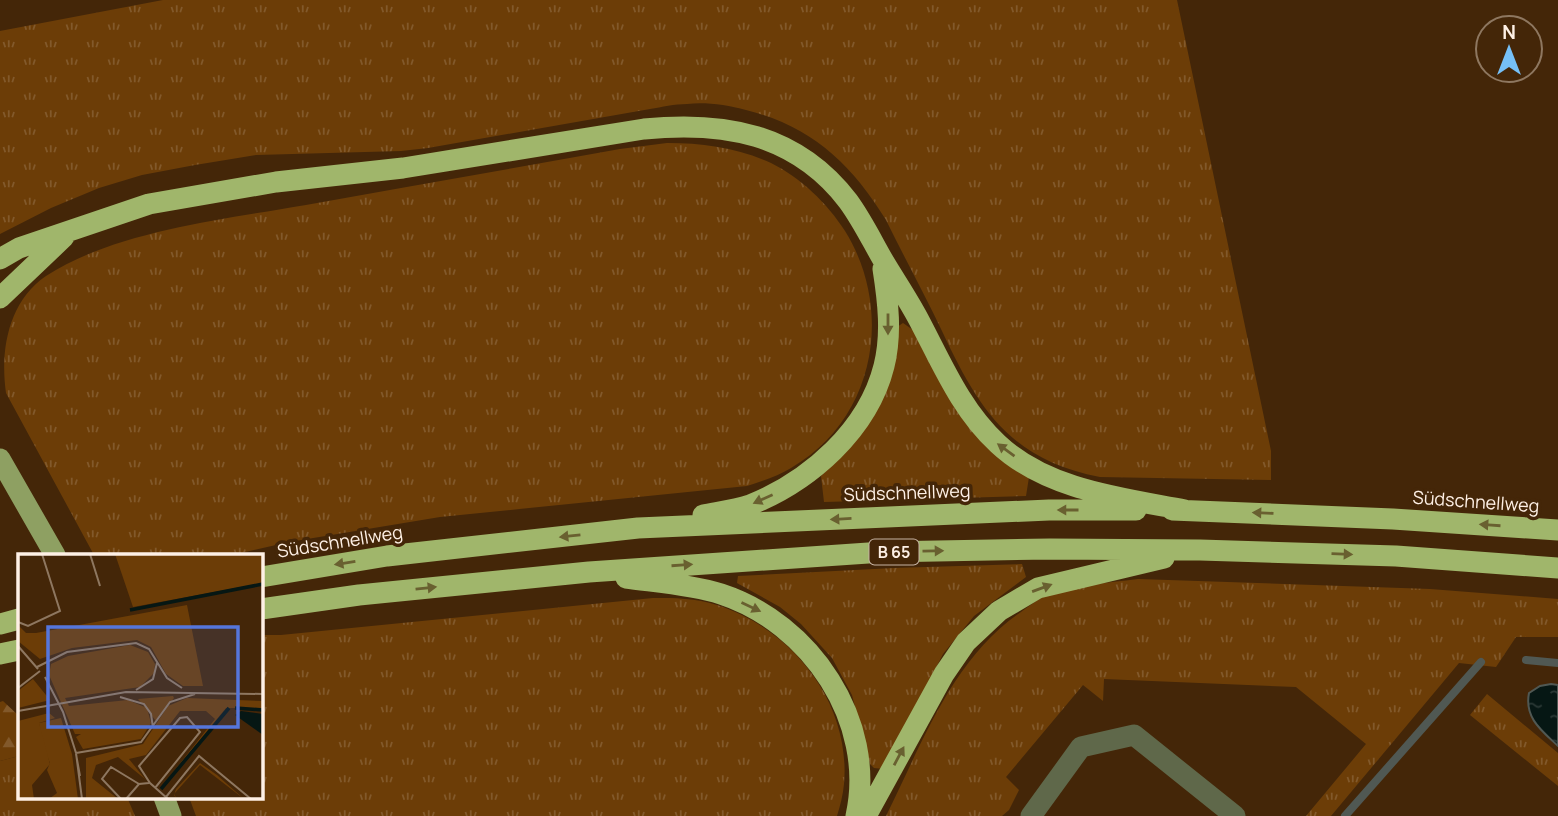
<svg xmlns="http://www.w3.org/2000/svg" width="1558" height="816" viewBox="0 0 1558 816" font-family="Manrope,sans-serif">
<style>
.grass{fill:url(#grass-tufts)}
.forest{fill:url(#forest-firs)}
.water{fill:url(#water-ripples);stroke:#505853;stroke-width:2}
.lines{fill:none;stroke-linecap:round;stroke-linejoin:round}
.stream{stroke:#505853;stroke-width:8}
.minor{stroke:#5f684a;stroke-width:21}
.major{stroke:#8ea062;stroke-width:21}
.highway{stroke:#a0b66b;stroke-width:21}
.oneway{fill:#696030}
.labels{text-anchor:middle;stroke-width:7;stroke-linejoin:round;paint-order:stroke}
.shield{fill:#442608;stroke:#c6b3a3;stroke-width:2}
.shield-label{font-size:16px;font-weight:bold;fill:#fef0e5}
.street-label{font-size:18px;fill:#fef0e5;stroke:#442608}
.inset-river{fill:none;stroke:#061714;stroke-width:3.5}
.inset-road{fill:none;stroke:#8e7760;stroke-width:2}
.view{fill:#5576db;fill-opacity:0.15;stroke:#5576db;stroke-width:3.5}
.inset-edge{fill:none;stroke:#fef0e5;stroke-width:3.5}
</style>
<defs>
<pattern id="grass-tufts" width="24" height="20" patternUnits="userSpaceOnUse" patternTransform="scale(1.75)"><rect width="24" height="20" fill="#6c3d07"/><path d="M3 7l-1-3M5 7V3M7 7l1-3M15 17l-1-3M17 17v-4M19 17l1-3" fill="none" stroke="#82592b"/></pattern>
<pattern id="forest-firs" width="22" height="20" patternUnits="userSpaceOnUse" patternTransform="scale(1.75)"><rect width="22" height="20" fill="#6c3d07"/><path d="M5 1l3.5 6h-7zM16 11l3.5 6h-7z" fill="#82592b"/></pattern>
<pattern id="water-ripples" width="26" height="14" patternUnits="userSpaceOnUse" patternTransform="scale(1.75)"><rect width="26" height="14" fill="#061714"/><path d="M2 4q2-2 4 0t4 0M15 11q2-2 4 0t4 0" fill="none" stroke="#2b3936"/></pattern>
</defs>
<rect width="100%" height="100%" fill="#442608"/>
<path class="grass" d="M163,0H1177L1271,451V480L1100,477C1010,460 978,408 942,331C924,293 904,257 886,220C851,163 811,126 746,110C727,105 706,102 687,104C674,104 662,107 650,109L428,148L401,151L256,155L195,165L142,175L99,188L51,208L0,234V31Z
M667,143C703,143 738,148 771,163C801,178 827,203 845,231C894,310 876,419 791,468C778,476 762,481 747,486L440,517L289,542L232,555H94L6,393C0,351 8,302 46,276C115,231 226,219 306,205C411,186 516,168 620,149Z
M903,323L913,330L1029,477L1026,496L824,502L821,476L845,453L897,327Z
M1022,564L1026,577L974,616L943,654L884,769L874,768L870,764L852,695L832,658L801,624L780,607L737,583L738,576L894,568Z
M1138,579L1430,589L1558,599V637H1516L1496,667L1459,663L1331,816H1306L1366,744L1296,687L1104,679L1103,701L1083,685L1006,777L1019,790L1009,810L1002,816H886C922,744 952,659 1021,612C1028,607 1035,601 1043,597C1073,585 1107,583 1138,579Z
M653,598C674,598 696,598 717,605C792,629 851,702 844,784C843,795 840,806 837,816H196L189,797H261V635H281Z
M1487,694L1558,753V786L1470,715Z
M19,756V797H127L135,816H0V761Z"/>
<path class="forest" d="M3,701L19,716V756L0,761V702Z"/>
<path class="water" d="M1551,684L1558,685V746C1542,731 1524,718 1529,693L1540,686Z"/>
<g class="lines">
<path class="stream" d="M1526,660L1558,663
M1345,816L1481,662"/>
<path class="minor" d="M1031,816L1081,747L1134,735L1235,816"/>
<path class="major" d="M0,459L55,555
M164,797L171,816"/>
<path class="highway" d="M0,259L19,248L149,204L276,182L403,168L644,129C723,121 796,133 848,201C862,220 872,241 883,260C896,282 910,302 921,324C943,366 962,411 998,444C1047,490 1122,498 1185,510
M0,298L64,237
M1172,510L1393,519L1558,530
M703,515C718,512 735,510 750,505C810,481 868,430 884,366C892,334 888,301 883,269
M261,577L387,556L638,528L1049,510H1136
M626,578C654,582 694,585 721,594C810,623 877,721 856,816
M261,609L359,595L589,572L883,552L1050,549L1200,550L1396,556L1558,568
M0,624L19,619
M0,654L19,650
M866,816L944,674L966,642L999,611L1038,588L1164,558"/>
</g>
<defs><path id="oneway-solid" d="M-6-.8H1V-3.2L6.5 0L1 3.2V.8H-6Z" transform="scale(1.75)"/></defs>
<g class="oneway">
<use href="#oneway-solid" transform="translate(888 324) rotate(90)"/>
<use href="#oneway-solid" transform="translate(1006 450) rotate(-144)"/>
<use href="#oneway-solid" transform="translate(763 499) rotate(156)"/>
<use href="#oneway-solid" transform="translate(1068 510) rotate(180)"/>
<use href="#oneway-solid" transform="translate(1263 513) rotate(-178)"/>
<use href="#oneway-solid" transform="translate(841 519) rotate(177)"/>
<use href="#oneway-solid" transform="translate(1490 525) rotate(-176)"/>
<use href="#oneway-solid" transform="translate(570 536) rotate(174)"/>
<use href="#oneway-solid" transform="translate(933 551) rotate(-1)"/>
<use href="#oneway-solid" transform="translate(1342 554) rotate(2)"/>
<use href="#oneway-solid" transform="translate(345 563) rotate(171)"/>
<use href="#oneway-solid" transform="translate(682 565) rotate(-4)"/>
<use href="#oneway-solid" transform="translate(426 588) rotate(-6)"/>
<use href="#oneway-solid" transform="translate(1042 588) rotate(-20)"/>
<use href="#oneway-solid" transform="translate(751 607) rotate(25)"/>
<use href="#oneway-solid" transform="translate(899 756) rotate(-62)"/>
</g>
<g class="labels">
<rect class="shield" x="869.5" y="539.5" width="49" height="25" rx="5"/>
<g class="shield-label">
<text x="894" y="558">B 65</text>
</g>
<g class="street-label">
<text transform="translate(907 493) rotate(-2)" y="6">Südschnellweg</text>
<text transform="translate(1476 502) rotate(4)" y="6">Südschnellweg</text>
<text transform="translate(340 542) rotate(-9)" y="6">Südschnellweg</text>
</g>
</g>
<g transform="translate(18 554)">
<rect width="245" height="245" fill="#442608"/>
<path d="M97,0H245V29L115,53ZM169,51L185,132H165L148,120L133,93L119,86L54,94L22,105L0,87V71L8,79H18ZM112,91L130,98L137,110L136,119L122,133L47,144L51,152L110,146L129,154L133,169L123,185L65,195L58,183L63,180H57L31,121L33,110L50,102ZM15,125L32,146L0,154V137ZM156,144L138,167L120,145L155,142ZM169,144L245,147V154H208L145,231L197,165L188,157H162L128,201L111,205L127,225L100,203L78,211L74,224L100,245H68V204L125,190L150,152ZM43,164L54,200L60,245H31L39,239L29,216L32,209L22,185L21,169ZM182,209L199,221L226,245L182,211L156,240L159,245L156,241L158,235Z" fill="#6c3d07"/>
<path d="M31,159L37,164L21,169L32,210L14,231L16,245H0V167Z" fill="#6c3d07"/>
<path d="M223,157L245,160V181L217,161Z" fill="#061714"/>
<path class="inset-river" d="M112,56L245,30M217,154L245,156M143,235L211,154"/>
<path class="inset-road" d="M72,0L82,32M0,68L10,72L42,57L24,0M0,92L20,115M19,113L49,98L118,89L131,95L149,124L164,134M27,123L45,158L58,199M0,134L22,117M118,136L135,125L139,109M102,143L126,150L133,160L135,174M0,157L108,138L245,140M58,199L64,245M58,199L123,188L152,148L177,140M58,200L62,222M137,234L182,178L169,163L162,164L121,212L132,229L150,245M148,243L181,202L233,245M103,245L84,225L93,213L121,230M108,245L121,230L131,229"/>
<path class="view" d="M30,73H220V173H30Z"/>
<rect width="245" height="245" class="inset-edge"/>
</g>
<g transform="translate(1509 49)"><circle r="33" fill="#442608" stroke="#8e7760" stroke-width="2"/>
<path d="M0-5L12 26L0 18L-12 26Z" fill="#76c0f7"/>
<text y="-10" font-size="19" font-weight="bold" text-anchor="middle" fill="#fef0e5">N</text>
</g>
</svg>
